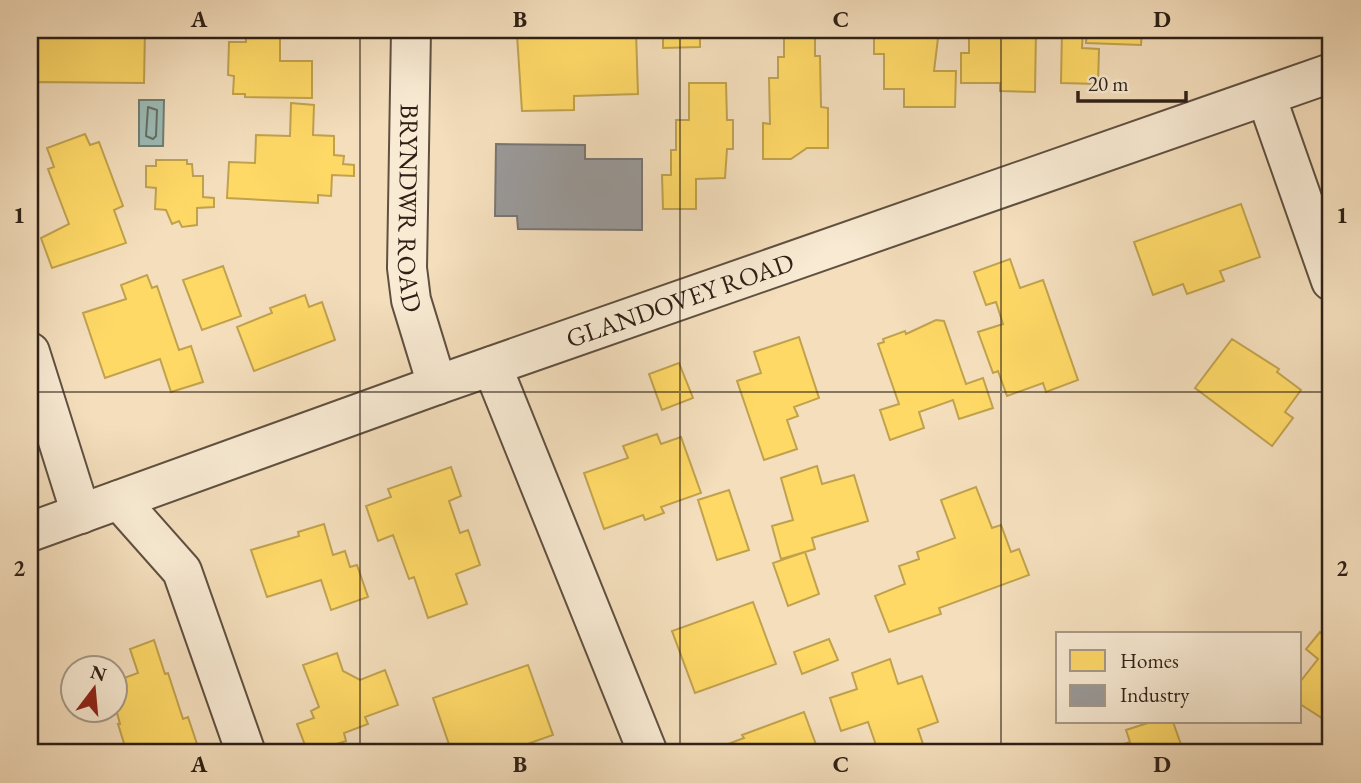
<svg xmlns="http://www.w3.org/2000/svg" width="1361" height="783" viewBox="0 0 1361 783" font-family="'EB Garamond',serif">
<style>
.water{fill:#9cbbb5;stroke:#707d75;stroke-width:2}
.homes{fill:#ffd966;stroke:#c0a24e;stroke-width:2}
.industry{fill:#999;stroke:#797572;stroke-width:2}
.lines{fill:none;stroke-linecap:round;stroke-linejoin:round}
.shore{stroke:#656e66;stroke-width:2}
.minor-casing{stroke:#605040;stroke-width:42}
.minor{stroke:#f8ead3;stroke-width:38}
.grid{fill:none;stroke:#2e2016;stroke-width:2;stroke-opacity:0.55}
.labels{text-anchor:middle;stroke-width:7;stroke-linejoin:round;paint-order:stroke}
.street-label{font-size:26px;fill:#2e2016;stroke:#f8ead3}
.neatline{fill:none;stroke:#2e2016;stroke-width:2.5}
.grid-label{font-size:23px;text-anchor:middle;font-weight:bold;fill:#2e2016}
</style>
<rect width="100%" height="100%" fill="#f4debc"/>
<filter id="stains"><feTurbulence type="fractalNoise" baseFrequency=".00286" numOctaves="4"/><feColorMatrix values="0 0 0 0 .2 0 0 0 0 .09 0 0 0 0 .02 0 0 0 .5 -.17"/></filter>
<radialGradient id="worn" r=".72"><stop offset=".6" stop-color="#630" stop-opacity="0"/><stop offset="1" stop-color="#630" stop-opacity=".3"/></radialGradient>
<path class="water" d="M139,100H164L163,146H139Z"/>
<path class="homes" d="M30,30H145L144,83L36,82V94H30Z
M246,30H280V61H312V98L245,97V94H233L234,76L228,75L229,42H246Z
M550,30L636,32L638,94L574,96V110L522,111L517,35H550Z
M663,30H700V47L663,48Z
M784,30H819V35H815V56H820L821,107L828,108V148H807L791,159H763V123L770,124L769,78H778V57H784Z
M874,30H939L934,71H956L955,107H904V89H884V54H874Z
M1001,30H1036L1035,92L1000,91V83H961V53H969V33H1001Z
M1062,30H1083L1082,48L1099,49L1098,84L1061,83Z
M1087,30H1142L1141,45L1086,43Z
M1158,30H1193V37L1158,36Z
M689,83H726L727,120H733V149H727L725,178L696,179V209H663L662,175H671V150H676V120H689Z
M291,103L314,105L313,135L334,136V155L344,156L343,164L354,165V176L332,175L331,196L318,195V203L227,198L229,162L255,163L256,135L290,136Z
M85,134L90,145L99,142L123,206L114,210L126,243L52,268L41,238L69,224L48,169L54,167L47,148Z
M156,160H187V164H192L193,176H203V197L214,198V207L197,208V225L182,227L179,221L172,224L166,210L155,209L156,188L146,187V166H156Z
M1241,204L1260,257L1220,271L1224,281L1187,294L1183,284L1153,295L1134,242Z
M1010,259L1020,288L1043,280L1078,380L1046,392L1043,383L1007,396L998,371L993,373L978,332L1003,324L996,302L986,305L974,272Z
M223,266L241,316L202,330L183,280Z
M147,275L152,288L157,286L179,350L191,346L203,382L171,392L160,359L105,378L83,313L126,299L121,285Z
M305,295L309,307L322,302L335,340L254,371L237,327L272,313L270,308Z
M936,320L944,321L966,384L983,378L993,408L959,419L953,400L919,412L924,428L890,440L880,410L899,404L878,344L884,342L883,339L905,331L906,334Z
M799,337L819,398L794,407L798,416L787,420L797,449L764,460L737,381L761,373L754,352Z
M1232,339L1279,369L1277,372L1301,390L1285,412L1293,418L1272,446L1195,388Z
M679,363L693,398L662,410L649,374Z
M657,434L661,444L681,437L701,493L661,507L664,513L645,520L643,515L604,529L584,473L628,458L623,446Z
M817,466L822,484L854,475L868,521L812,538L815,549L781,559L772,526L793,520L781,478Z
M451,467L461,496L449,501L460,533L468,530L480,565L456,574L467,604L428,618L414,577L409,579L393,535L378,541L366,506L391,497L388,489Z
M976,487L992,528L1001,525L1011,552L1019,549L1029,575L939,608L941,614L889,632L875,596L905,584L899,566L919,559L917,552L955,538L941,500Z
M729,490L749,550L717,560L698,500Z
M324,524L333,555L345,551L350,567L357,565L368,597L331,610L321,580L267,597L251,550L299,536L298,532Z
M805,552L819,594L788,606L773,563Z
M753,602L776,664L695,693L672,631Z
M1320,632L1331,641V724L1300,704V682L1318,659L1306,649Z
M829,639L838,660L802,674L794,652Z
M154,640L165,674L168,673L183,719L188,717L200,753H174L171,745L157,749L159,753H127L118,724H120L116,709V681L138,673L130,649Z
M337,653L343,671L360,680L385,670L398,705L365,717L368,724L344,733L346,741L308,753L297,724L314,718L311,711L319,707L303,665Z
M890,659L898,684L922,676L938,722L918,729L926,753H869L877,748L868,722L841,731L830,698L857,689L852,673Z
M528,665L553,735L502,753H452L433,698Z
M804,712L818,750L809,753H723L720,747L744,738L742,735Z
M1151,722H1173L1184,753H1096L1130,742L1126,730Z"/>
<path class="industry" d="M496,144L585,145V159H642V230L518,229L517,216H495Z"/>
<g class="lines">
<path class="shore" d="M148,107L157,110L156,136L153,139L146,136Z"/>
<g class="minor-casing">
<g id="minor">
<path id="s1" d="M411,30L407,268L411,300L437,385"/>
<path d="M1266,96L1331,281"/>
<path d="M30,352L81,514"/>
<path d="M492,366L648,753"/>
<path d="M119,500L182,571L246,753"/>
<path id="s2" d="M30,532L437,385L1331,73"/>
</g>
</g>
<use href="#minor" class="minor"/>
</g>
<path class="grid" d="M360,30V753M680,30V753M1001,30V753M30,392H1331"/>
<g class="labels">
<g class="street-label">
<text dy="9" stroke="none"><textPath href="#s1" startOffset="178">BRYNDWR ROAD</textPath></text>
<text dy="9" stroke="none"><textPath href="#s2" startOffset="690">GLANDOVEY ROAD</textPath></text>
</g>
</g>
<rect width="1361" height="783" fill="none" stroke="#f4debc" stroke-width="77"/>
<rect x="1056" y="632" width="245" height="91" fill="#f8ead3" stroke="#a79987" stroke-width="2"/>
<rect x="1070" y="650" width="35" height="21" fill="#ffd966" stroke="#a79987" stroke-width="2"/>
<text x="1120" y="668" font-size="21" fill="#2e2016">Homes</text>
<rect x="1070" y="685" width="35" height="21" fill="#999999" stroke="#a79987" stroke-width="2"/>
<text x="1120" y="702" font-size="21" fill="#2e2016">Industry</text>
<g transform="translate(94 689) rotate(16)"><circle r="33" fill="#f8ead3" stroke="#a79987" stroke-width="2"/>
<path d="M0-5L12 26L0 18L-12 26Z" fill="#8f2418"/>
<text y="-10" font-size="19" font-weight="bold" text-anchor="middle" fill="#2e2016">N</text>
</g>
<path d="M1078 91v10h108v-10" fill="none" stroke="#2e2016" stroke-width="3.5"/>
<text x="1088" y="91" font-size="21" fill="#2e2016" stroke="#f8ead3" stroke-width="5" paint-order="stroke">20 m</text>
<rect x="38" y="38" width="1284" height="706" class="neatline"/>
<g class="grid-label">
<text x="199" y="27">A</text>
<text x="520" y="27">B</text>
<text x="841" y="27">C</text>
<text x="1162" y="27">D</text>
<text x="19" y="223">1</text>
<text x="1342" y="223">1</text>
<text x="19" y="576">2</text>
<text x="1342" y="576">2</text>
<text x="199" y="772">A</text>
<text x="520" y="772">B</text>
<text x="841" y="772">C</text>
<text x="1162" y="772">D</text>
</g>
<rect width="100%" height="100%" filter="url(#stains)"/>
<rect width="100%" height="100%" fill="url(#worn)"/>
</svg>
